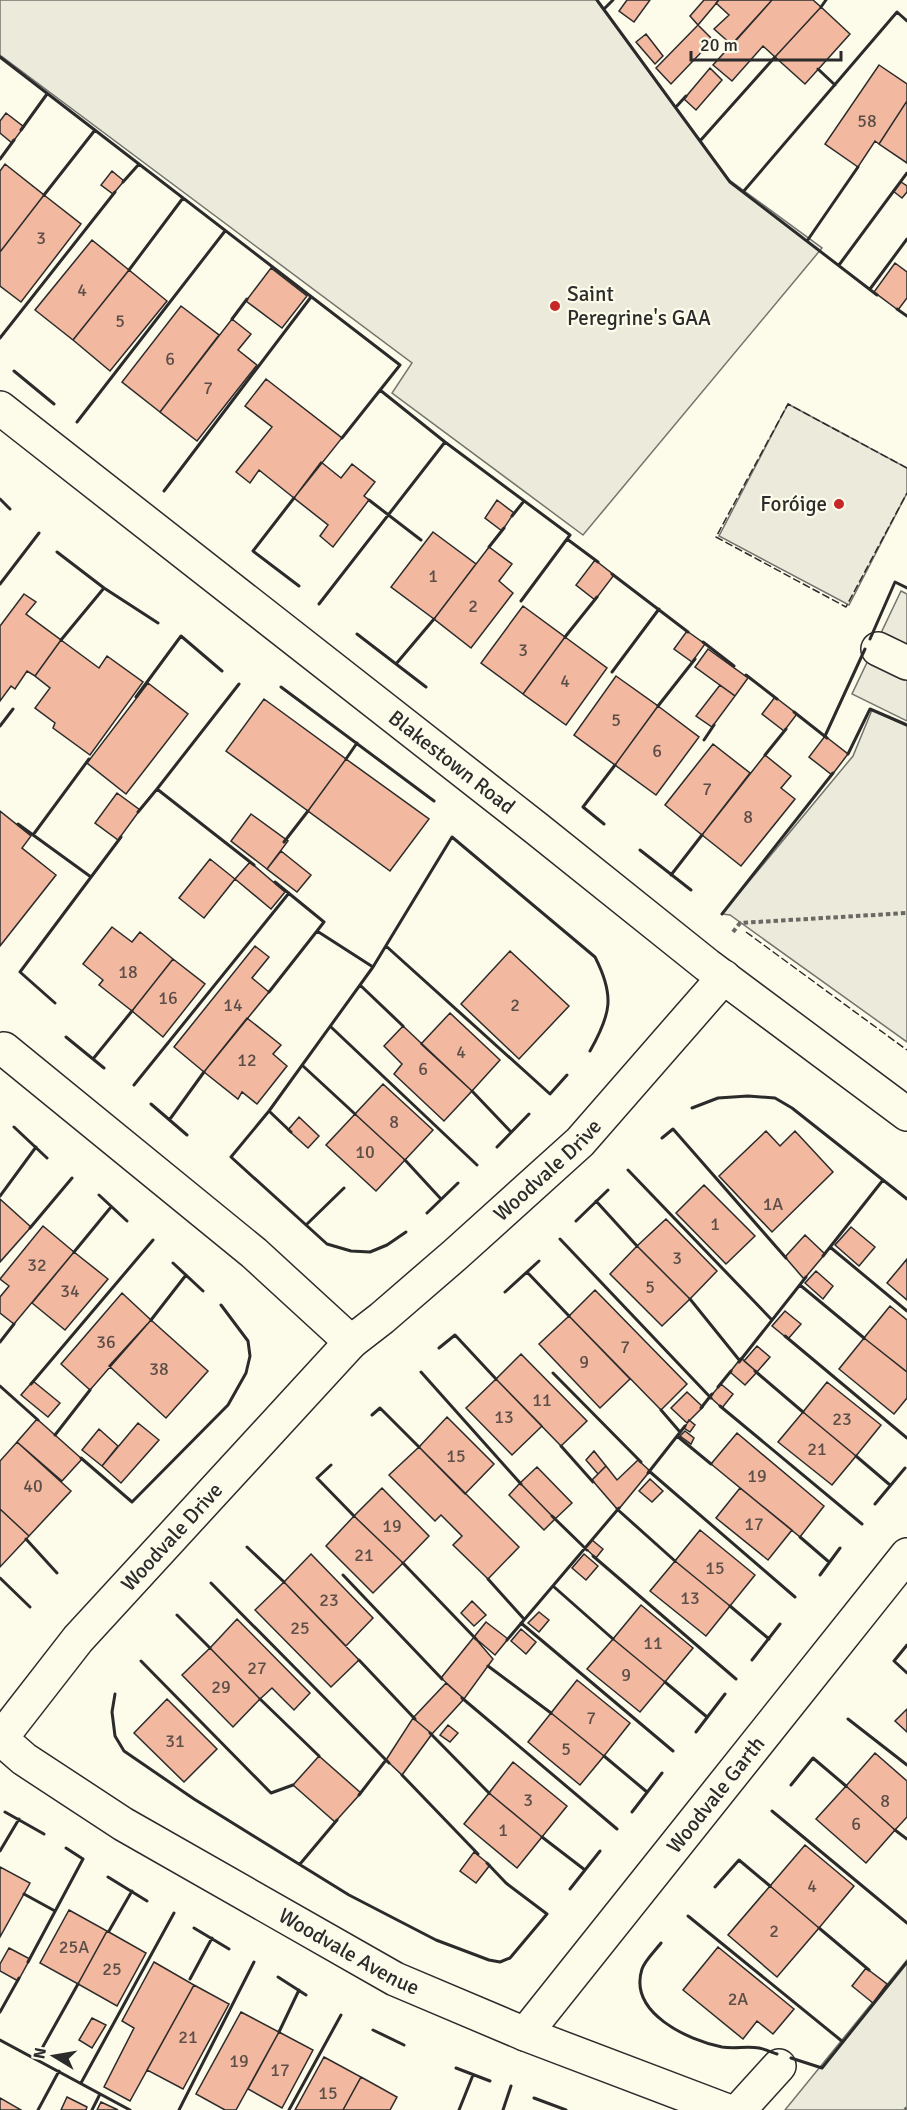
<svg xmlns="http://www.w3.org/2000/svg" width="907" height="2110" viewBox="0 0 907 2110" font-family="Signika,sans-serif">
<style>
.green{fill:#ecebdb;stroke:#74746e;stroke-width:1.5}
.parking{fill:#eceadb;stroke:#74746e;stroke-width:1.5}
.building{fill:#f2b8a0;stroke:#2b2b2b;stroke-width:1.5}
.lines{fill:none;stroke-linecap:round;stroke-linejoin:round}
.minor-casing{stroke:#2b2b2b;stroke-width:36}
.path{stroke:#6a6964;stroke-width:4;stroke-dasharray:4.5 3;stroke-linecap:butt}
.minor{stroke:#fdfbea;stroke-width:33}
.fence{stroke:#2b2b2b;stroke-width:1.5;stroke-dasharray:8 3;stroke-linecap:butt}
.wall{stroke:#2b2b2b;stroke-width:3}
.poi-dot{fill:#c62828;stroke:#fdfbea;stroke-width:2}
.labels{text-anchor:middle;stroke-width:4.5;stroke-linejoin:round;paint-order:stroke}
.number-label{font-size:18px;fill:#5d4e48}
.poi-label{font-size:21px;fill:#2b2b2b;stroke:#fdfbea;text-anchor:start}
.street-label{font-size:21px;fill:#2b2b2b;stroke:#fdfbea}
</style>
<rect width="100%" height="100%" fill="#fdfbea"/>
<path class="green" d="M0,0H596L728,179L822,248L583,535L392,393L412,363L0,55Z
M788,404L907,468V493L849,605L719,536Z
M872,710L907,726V1042L730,915L722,914L853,756Z
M907,1960V2110H785Z"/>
<path class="parking" d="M901,591L907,594V721L852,694Z"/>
<path class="building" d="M627,0H650L634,22L619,11Z
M704,0H719L698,25L690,16Z
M719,0H772L732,45L714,29L729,15L716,3Z
M772,0H813L821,7L775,57L763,46L732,81L713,65Z
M821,7L850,34L805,84L775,57Z
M698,25L713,40L671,84L656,68Z
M646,34L663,56L655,64L636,42Z
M879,65L907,84V101L879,144L875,141L858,167L825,144Z
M710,68L722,80L696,110L684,99Z
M907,101V163L879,144Z
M6,113L24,127L12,143L0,133V121Z
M5,164L44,195L0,252V171Z
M112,171L124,181L113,194L101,185Z
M901,182L907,186V192L902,198L893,191Z
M44,195L81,224L21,302L0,286V252Z
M92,240L129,270L73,340L35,310Z
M895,263L907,272V298L898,310L874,292Z
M271,268L307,296L282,328L246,301Z
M129,270L167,301L110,371L73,340Z
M181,306L219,335L160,412L122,382Z
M232,319L251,334L238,350L257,365L197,441L160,412Z
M266,379L342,438L294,498L259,470L250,483L236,472L272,427L245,406Z
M321,462L341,478L352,464L375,482L364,496L369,500L333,547L320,536L328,525L294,498Z
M497,500L514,513L502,531L485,518Z
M433,532L476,564L434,619L391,587Z
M489,547L512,564L499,581L513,593L471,648L434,619Z
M595,560L614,575L595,600L576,585Z
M24,594L36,602L26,614L61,640L35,676L27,671L15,689L11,686L0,701V626Z
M523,606L565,637L523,694L481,663Z
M687,631L705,644L692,662L674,649Z
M565,637L607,668L566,725L523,694Z
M61,640L99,668L107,656L143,682L90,755L53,728L55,723L35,708L50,688L35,676Z
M708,649L748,678L735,696L695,667Z
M616,676L658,706L615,765L574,735Z
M148,683L188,714L126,794L87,763Z
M720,685L735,696L712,727L696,716Z
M775,697L797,714L784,731L762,714Z
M264,699L346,759L308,811L226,751Z
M658,706L699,737L656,795L615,765Z
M825,736L848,754L832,775L809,757Z
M713,744L750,773L702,835L665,805Z
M765,755L791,776L781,788L795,799L741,866L702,835Z
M346,759L429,819L390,871L308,811Z
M117,793L140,810L118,840L95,823Z
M0,811L31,836L22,848L56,875L0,946Z
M251,814L288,841L267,869L231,841Z
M281,851L311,875L297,892L267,869Z
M210,859L235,879L204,918L179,898Z
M250,862L285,892L271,909L235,879Z
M112,927L132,942L140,932L173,959L132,1011L99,985L103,980L83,964Z
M255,946L269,957L252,978L269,992L204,1072L174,1047Z
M510,951L569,1006L519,1059L461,1004Z
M173,959L205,984L163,1037L132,1011Z
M450,1013L500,1060L472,1091L421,1044Z
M247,1018L281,1045L273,1054L287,1066L257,1104L242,1092L238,1099L204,1072Z
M403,1026L472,1091L444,1121L394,1074L402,1064L384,1046Z
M383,1084L433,1130L405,1160L355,1114Z
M355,1114L405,1160L376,1191L326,1145Z
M299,1117L319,1136L308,1148L288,1130Z
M766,1131L780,1146L795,1131L833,1172L772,1232L719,1176Z
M704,1185L755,1236L726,1264L676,1213Z
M0,1199L31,1227L0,1262Z
M666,1219L717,1271L690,1299L637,1246Z
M43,1226L74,1252L14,1324L0,1313V1297L9,1286L0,1279Z
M851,1227L875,1247L859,1266L835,1245Z
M805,1235L825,1254L804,1279L785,1257Z
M637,1246L690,1299L662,1326L610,1274Z
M74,1252L108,1279L65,1330L32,1303Z
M907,1259V1300L887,1283Z
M816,1271L833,1286L823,1299L805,1283Z
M595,1290L687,1384L661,1410L569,1316Z
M122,1293L151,1320L90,1390L61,1364Z
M890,1306L907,1320V1372L864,1338Z
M785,1311L801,1324L788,1339L772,1326Z
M569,1316L630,1379L600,1408L539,1344Z
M151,1320L208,1371L166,1418L109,1366Z
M864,1338L907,1372V1398L894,1414L839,1369Z
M757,1346L770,1357L757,1372L744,1361Z
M521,1354L587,1421L561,1446L496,1379Z
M741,1358L757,1372L745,1385L730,1372Z
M496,1379L542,1426L512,1455L466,1408Z
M33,1381L60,1403L48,1417L21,1395Z
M827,1382L881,1425L856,1456L803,1412Z
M721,1384L733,1394L722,1408L710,1397Z
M687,1392L703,1407L687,1423L671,1408Z
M803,1412L856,1456L832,1485L778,1442Z
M447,1417L494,1464L465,1494L419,1447Z
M37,1419L82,1459L62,1481L17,1442Z
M689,1420L695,1425L690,1432L684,1428Z
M138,1423L159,1440L121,1483L102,1466Z
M99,1429L118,1446L102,1466L82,1450Z
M685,1431L694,1438L691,1444L680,1436Z
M737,1433L824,1506L800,1537L711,1464Z
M17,1442L71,1491L29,1536L0,1509V1461Z
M419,1447L519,1547L488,1579L453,1545L462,1536L441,1515L435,1521L389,1475Z
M594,1451L606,1466L598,1474L586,1460Z
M638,1460L650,1471L618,1510L592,1480L606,1466L617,1480Z
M537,1467L572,1503L555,1519L520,1483Z
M650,1479L663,1491L652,1502L639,1491Z
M520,1483L555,1519L544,1530L509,1495Z
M382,1488L429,1536L403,1563L354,1516Z
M740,1488L792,1530L768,1560L716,1518Z
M0,1509L29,1536L0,1567Z
M354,1516L403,1563L373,1593L326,1546Z
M700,1530L755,1575L730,1606L675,1561Z
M592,1540L603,1549L596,1558L585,1548Z
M311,1554L373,1618L346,1646L284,1582Z
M584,1554L598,1566L586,1580L572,1568Z
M675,1561L730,1606L706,1636L650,1591Z
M284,1582L359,1660L331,1687L255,1610Z
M472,1601L486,1615L474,1626L461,1613Z
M641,1605L693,1648L665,1682L613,1639Z
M539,1612L549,1620L539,1632L528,1623Z
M237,1619L310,1693L294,1710L272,1688L260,1699L210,1648Z
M486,1622L508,1639L495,1655L474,1637Z
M521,1629L536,1642L526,1654L511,1641Z
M474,1637L493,1659L464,1699L441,1678Z
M613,1639L665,1682L640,1712L587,1669Z
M210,1648L260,1699L233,1727L182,1675Z
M577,1680L630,1723L604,1756L551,1713Z
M446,1683L464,1699L432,1734L413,1718Z
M167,1699L217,1749L184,1782L134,1733Z
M907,1709V1732L895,1721Z
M551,1713L604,1756L580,1785L528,1742Z
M413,1718L432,1734L402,1775L386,1760Z
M448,1725L458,1733L450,1742L440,1735Z
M875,1753L907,1781V1817L895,1830L846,1786Z
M319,1756L361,1793L335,1822L293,1785Z
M513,1762L567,1806L542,1837L489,1793Z
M846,1786L895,1830L866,1863L816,1819Z
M489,1793L542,1837L517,1868L464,1824Z
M805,1845L854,1886L819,1928L770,1886Z
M474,1852L490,1865L476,1883L460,1871Z
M0,1867L30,1883L0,1937Z
M770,1886L819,1928L777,1977L728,1935Z
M69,1910L107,1931L78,1984L40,1963Z
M107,1931L146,1953L117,2006L78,1984Z
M718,1947L794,2009L773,2034L757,2021L743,2039L683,1990Z
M9,1948L30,1959L18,1981L0,1971V1964Z
M154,1962L194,1985L130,2101L104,2087L134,2028L122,2021Z
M866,1968L887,1984L873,2003L852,1986Z
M194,1985L229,2004L183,2089L147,2070Z
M241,2012L279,2032L236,2110H225L196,2094Z
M92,2018L106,2025L92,2048L79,2040Z
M279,2032L313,2050L282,2108L248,2089Z
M324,2057L361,2077L343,2110H295Z
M361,2077L397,2097L390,2110H343Z
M67,2097L87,2107L86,2110H61Z
M0,2098L21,2110H0Z
M101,2102L118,2110H97Z"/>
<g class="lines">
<g class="minor-casing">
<g id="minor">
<path id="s1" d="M0,408L536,828L707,965L907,1114"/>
<path d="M878,649L907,663"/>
<path d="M4,1049L254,1253L351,1342"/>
<path id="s2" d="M0,1738L24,1759L123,1824L395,1979L525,2034L725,2110"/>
<path id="s3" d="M1,1738L78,1639L351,1342L382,1318L456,1254L580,1142L724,977"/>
<path id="s4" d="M525,2034L907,1555"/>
<path d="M739,2110L779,2066"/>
</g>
</g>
<path class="path" d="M733,932L740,923L907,913
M905,2110L907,2108"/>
<use href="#minor" class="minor"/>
<path class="fence" d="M907,468L788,404L716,537L846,607L907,493
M746,932L907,1050"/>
<path class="wall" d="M597,0L730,182L877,295
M821,7L826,0
M604,9L613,0
M0,57L400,365L342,438
M818,69L835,85
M676,107L686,96
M21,130L47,94
M700,141L775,57
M0,159L14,140
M123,182L139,164
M743,192L897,12L907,21
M44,195L95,130
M807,241L858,167
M839,265L907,173
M129,270L183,198
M870,289L907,239
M897,309L907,316
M232,319L247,299
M0,338L115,192
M14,371L54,404
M380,390L445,442L570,535L521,601
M77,422L225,231
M164,491L311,297
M294,498L253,551L299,586
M0,499L10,509
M369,500L421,540
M512,516L524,501
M567,539L598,562
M489,547L504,528
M57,552L104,588L158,623
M612,574L688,632
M0,584L39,533
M319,604L445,442
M357,634L426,687
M565,637L597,597
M870,639L895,582L907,588
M61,640L104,588
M703,642L734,666
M396,664L434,619
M612,672L659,609
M746,675L777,699
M239,684L157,789L254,865
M281,687L434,801
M136,697L181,636L222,671
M658,706L695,659
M794,712L827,738
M0,726L13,709
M825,736L865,649
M704,740L714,725
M848,754L870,709L907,725
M765,755L786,729
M346,759L357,743
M138,812L157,789
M18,824L91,877
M604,824L583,807L615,765
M33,835L89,759
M284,842L308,811
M640,850L691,890
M671,875L702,835
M275,882L324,922L317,931L373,967
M722,914L833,773
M386,946L550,1094L567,1075
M360,985L403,1026
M269,992L317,931
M55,1003L20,972L121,837
M331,1027L477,1165
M66,1037L104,1068
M93,1059L132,1011
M303,1066L355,1114
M134,1085L289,893
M472,1091L511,1132
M151,1104L187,1135
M692,1108L718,1098L748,1096L775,1098L792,1108L907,1199
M269,1111L291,1132
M170,1119L204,1072
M14,1127L47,1158
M662,1138L673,1129L786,1258
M497,1147L529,1114
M405,1160L441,1199
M628,1170L772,1320
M99,1195L127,1221
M0,1196L36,1147
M596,1201L637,1246
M427,1213L458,1183
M576,1221L608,1190
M306,1225L344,1188
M30,1228L72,1178
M406,1232L387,1245L370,1252L351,1251L327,1244L231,1157L269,1111L373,967L452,837L595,957C615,996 611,1014 590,1051
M560,1239L711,1398
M830,1247L907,1311
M74,1252L111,1207
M823,1256L883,1180
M173,1263L203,1291
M527,1272L569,1316
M800,1285L864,1338
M505,1292L539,1261
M690,1299L740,1361
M151,1320L186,1275
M785,1336L907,1438
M0,1342L14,1324
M439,1348L455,1335L496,1379
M739,1362L806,1277
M755,1371L803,1412
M421,1372L521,1484
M553,1373L641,1462
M31,1384L153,1240
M0,1386L38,1420
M718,1387L731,1371
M720,1406L862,1524
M701,1408L712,1394
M661,1410L680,1432
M372,1415L380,1408L419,1447
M55,1435L90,1390
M677,1436L711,1464
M561,1446L593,1482
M856,1456L890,1485
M81,1458L132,1502L228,1405L246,1373L250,1356L248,1341L221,1305
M331,1465L317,1478L354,1516
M649,1471L795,1597
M648,1473L685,1426
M875,1504L905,1468
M617,1509L675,1561
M552,1516L587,1550
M800,1537L829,1562
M26,1539L57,1573
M247,1547L284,1582
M593,1556L736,1679
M403,1563L476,1639
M343,1575L442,1679
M820,1575L840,1548
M0,1578L30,1607
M488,1579L524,1619
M211,1583L386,1760
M553,1586L613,1639
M730,1606L769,1639
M177,1615L210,1648
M521,1623L673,1751
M507,1640L619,1508
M907,1645L894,1661L907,1673
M359,1660L415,1719
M752,1660L780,1624
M141,1661L271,1793L293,1785
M488,1666L551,1713
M665,1682L707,1717
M115,1694L112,1712L115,1736L124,1751L194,1799L349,1895L436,1940L489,1960L500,1962L510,1958L547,1914L506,1883L487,1863
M462,1698L617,1829
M260,1699L319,1756
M848,1719L907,1765
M696,1732L725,1694
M430,1733L489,1793
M604,1756L647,1792
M402,1775L478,1854
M791,1785L813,1758L846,1786
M359,1795L386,1760L389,1763
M772,1811L907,1923
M5,1812L44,1834
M632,1812L662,1773
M895,1830L907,1839
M542,1837L585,1870
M0,1851L19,1819
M300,1864L337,1820
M108,1877L147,1901
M715,1887L739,1860L770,1886
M570,1889L600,1851
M24,1894L55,1911
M688,1916L843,2042
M194,1928L229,1949
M819,1928L869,1970
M109,1931L132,1891
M661,1943C655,1951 645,1960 642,1969C628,2013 688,2040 722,2047C734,2049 747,2046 759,2048C765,2049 771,2052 777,2054
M28,1962L83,1859L66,1848
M278,1977L306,1995
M190,1979L212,1938
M0,2012L19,1978
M373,2030L404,2045
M279,2032L299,1990
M0,2040L130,2110
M791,2058L822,2068L907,1962
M36,2059L78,1984
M456,2068L490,2081
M81,2083L174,1913
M534,2098L566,2110
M38,2110L59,2071
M92,2110L100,2094
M179,2110L254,1962
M289,2110L341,2015
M459,2110L473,2075
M503,2110L511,2086"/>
</g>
<g class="poi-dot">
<circle cx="555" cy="306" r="6"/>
<circle cx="839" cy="504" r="6"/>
</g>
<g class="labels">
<g class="number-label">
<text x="867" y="127">58</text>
<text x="41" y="244">3</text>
<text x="82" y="296">4</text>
<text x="120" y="327">5</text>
<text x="170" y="365">6</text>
<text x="208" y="394">7</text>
<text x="433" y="582">1</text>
<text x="473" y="612">2</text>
<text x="523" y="656">3</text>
<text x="565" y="687">4</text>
<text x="616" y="726">5</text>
<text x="657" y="757">6</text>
<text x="707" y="795">7</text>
<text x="748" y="823">8</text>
<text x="128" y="978">18</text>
<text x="168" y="1004">16</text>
<text x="233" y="1011">14</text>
<text x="515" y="1011">2</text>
<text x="461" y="1058">4</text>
<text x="247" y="1066">12</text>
<text x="423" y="1075">6</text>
<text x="394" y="1128">8</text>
<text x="365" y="1158">10</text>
<text x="773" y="1210">1A</text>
<text x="715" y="1230">1</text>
<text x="677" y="1264">3</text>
<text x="37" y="1271">32</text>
<text x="650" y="1293">5</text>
<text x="70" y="1297">34</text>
<text x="106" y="1348">36</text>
<text x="625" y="1353">7</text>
<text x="584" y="1368">9</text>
<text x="159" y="1375">38</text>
<text x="542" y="1406">11</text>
<text x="504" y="1423">13</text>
<text x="842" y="1425">23</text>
<text x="817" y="1455">21</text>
<text x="456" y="1462">15</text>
<text x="757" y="1482">19</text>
<text x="33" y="1492">40</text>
<text x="754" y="1530">17</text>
<text x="392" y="1532">19</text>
<text x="364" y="1561">21</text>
<text x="715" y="1574">15</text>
<text x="690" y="1604">13</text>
<text x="329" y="1606">23</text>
<text x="300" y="1634">25</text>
<text x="653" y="1649">11</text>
<text x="257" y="1674">27</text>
<text x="626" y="1681">9</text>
<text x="221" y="1693">29</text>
<text x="591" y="1724">7</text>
<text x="175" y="1747">31</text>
<text x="566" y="1755">5</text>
<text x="528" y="1806">3</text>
<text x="885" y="1807">8</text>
<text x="856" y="1830">6</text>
<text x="503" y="1836">1</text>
<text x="812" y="1892">4</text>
<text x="774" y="1937">2</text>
<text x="74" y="1953">25A</text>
<text x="112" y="1975">25</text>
<text x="738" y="2005">2A</text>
<text x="188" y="2043">21</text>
<text x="239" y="2067">19</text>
<text x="280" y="2076">17</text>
<text x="328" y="2099">15</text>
</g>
<g class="poi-label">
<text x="567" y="301">Saint<tspan x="567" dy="24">Peregrine's GAA</tspan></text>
<text x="827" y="511" text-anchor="end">Foróige</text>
</g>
<g class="street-label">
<text dy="7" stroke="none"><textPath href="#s1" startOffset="574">Blakestown Road</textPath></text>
<text dy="7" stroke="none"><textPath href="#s3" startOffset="790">Woodvale Drive</textPath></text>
<text dy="7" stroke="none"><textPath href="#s3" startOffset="264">Woodvale Drive</textPath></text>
<text dy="7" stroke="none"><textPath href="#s4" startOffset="306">Woodvale Garth</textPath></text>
<text dy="7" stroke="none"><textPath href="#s2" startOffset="410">Woodvale Avenue</textPath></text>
</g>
</g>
<g transform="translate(54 2056) rotate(281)" stroke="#fdfbea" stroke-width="4.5" paint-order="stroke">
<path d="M0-4.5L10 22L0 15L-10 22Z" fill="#2b2b2b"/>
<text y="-9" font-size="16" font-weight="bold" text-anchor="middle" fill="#2b2b2b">N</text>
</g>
<path d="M691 51v9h150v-9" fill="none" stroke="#2b2b2b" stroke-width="3"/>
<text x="700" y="51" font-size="18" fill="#2b2b2b" stroke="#fdfbea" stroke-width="4.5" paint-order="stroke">20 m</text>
</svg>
